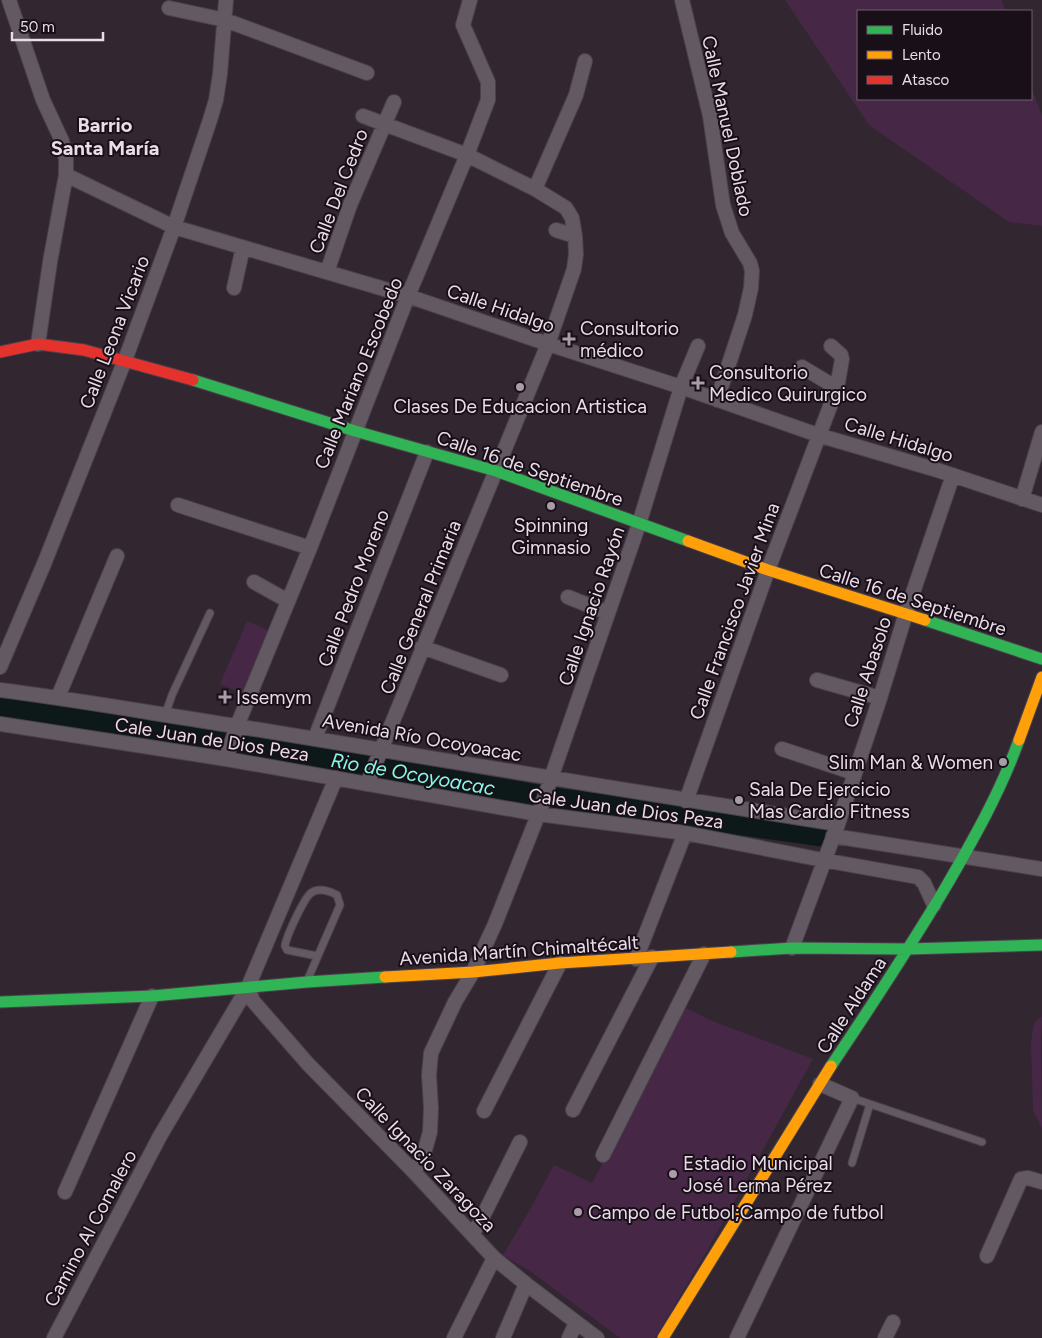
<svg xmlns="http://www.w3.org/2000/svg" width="1042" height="1338" viewBox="0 0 1042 1338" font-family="Figtree,sans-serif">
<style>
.green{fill:#462846}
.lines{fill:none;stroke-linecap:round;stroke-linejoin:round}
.river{stroke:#0c1918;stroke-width:22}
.lane-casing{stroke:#4b414b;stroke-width:9}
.street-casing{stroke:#4b414b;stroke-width:16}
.fast-casing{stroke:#4b414b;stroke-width:13}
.slow-casing{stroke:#4b414b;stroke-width:13}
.jam-casing{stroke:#4b414b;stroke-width:13}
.lane{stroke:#625962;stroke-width:7}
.street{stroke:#625962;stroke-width:14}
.fast{stroke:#30b455;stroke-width:11}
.slow{stroke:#ff9f0a;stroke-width:11}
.jam{stroke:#e5322d;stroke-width:11}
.poi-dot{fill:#aa9ca9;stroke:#180f18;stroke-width:2}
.labels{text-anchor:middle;stroke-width:4;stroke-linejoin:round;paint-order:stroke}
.street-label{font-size:19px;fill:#eadce9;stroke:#180f18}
.poi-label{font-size:19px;fill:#eadce9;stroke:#180f18;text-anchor:start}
.neighbourhood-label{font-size:20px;font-weight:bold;fill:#eadce9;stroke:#180f18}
.water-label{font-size:20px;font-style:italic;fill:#83fae5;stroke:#180f18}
</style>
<rect width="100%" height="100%" fill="#322631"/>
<path class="green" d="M785,0H1002L1005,11H858V99H1031V86L1042,116V226L1009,222L869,125Z
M247,621L272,632L247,695L220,684Z
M680,1008L685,1010L686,1008L712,1021L813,1059L708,1249L655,1338H620L530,1271L503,1255L528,1213L554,1165L592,1183L649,1075Z
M1042,1016L1041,1040L1042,1129L1033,1110L1031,1042L1034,1023Z"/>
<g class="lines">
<path class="river" d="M0,708L218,741L564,800L826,836"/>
<g class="lane-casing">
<path id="lane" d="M165,715L172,695L210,613
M307,981L340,905L337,895C330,891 318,887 311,893C304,898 286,937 285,946L287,950L317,956
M852,1098L870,1104L852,1163
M870,1104L982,1142"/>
</g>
<g class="street-casing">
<path id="street" d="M9,0L43,100L62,141L66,159V175L50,262L38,344
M682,0L710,116L723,205L732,233L750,263L752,271L751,288L745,315L717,400
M169,8L225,20L367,73
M363,116L467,155L535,189L566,208L572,218L575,236L576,254L574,269L548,344L367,784
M66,175L174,227L408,296L548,344L681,387L818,435L937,470L1042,505
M535,189L576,95L585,61
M556,230L575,236
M327,272L350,205L394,102
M234,288L243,247
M802,367L837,388
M1022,499L1042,432
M178,505L310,548
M254,582L288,601
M568,597L608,613
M422,647L501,675
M0,667L44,564L125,360L174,227L210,120L216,100L220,74L226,0
M817,680L880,698
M0,690C79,700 157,714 236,726C437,758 637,793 838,824
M58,697L117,556
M0,724L226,759L538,814L685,833L823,860L918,877L924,883L934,905
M315,738L427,452
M782,749L854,773
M226,759L237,726L310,548L408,296L467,155L488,100V82L463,25L470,0
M686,801L768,570L837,388L842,359L841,355L831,346
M833,836L1042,869
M792,948L838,824L880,698L906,613L953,475
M636,959L685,833
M248,987L253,1001L308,1064L414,1172L494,1258L526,1284L597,1338
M573,1110L652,957
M484,1111L560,963
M603,1155L704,954
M414,1172L423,1157L430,1132L431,1108L429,1075L431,1053L455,1002L473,972L495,924L540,810L639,524L681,387L698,346
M65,1192L152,996
M472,1234L479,1224L520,1142
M987,1256L1021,1179L1028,1178L1042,1182
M54,1338L160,1136L248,987L336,778
M454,1338L494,1258
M503,1338L526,1284
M569,1338L576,1323
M737,1338L852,1098L820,1084
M885,1338L893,1322"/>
</g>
<g class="fast-casing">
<path id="fast" d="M193,380L355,431L496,471L688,541
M925,620L1042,659
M731,952L792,948L908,949L1042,945
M0,1002L152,996L307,982L385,977
M831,1066C870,1008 908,950 944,890C972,842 1000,793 1019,740"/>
</g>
<g class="slow-casing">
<path id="slow" d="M688,541L768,570L925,620
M1019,740L1042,677
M385,977L473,972L560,963L731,952
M663,1338L831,1066"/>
</g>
<g class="jam-casing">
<path id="jam" d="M0,352L38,344L84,350L193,380"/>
</g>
<use href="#lane" class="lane"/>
<use href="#street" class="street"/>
<use href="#fast" class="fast"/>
<use href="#slow" class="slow"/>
<use href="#jam" class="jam"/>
</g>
<g class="poi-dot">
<path d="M566.5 331.5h5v5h5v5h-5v5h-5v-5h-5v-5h5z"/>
<path d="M695.5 375.5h5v5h5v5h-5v5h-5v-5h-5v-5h5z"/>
<circle cx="520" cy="387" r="5"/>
<circle cx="551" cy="506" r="5"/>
<path d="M222.5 689.5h5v5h5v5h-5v5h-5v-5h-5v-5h5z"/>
<circle cx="1003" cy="762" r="5"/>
<circle cx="739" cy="800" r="5"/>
<circle cx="673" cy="1174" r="5"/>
<circle cx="578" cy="1212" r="5"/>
</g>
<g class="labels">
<g class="street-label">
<text transform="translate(728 126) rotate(78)" y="7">Calle Manuel Doblado</text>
<text transform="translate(338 191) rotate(-69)" y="7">Calle Del Cedro</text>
<text transform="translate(501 308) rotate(19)" y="7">Calle Hidalgo</text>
<text transform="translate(114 332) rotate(-69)" y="7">Calle Leona Vicario</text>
<text transform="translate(358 373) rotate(-68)" y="7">Calle Mariano Escobedo</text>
<text transform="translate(899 439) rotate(17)" y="7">Calle Hidalgo</text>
<text transform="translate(530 468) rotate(19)" y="7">Calle 16 de Septiembre</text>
<text transform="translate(353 588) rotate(-69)" y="7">Calle Pedro Moreno</text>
<text transform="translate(913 599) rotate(18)" y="7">Calle 16 de Septiembre</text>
<text transform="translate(591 606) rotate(-71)" y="7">Calle Ignacio Rayón</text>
<text transform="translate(420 607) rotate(-68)" y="7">Calle General Primaria</text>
<text transform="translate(734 611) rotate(-70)" y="7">Calle Francisco Javier Mina</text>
<text transform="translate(867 672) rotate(-72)" y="7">Calle Abasolo</text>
<text transform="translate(422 737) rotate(10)" y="7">Avenida Río Ocoyoacac</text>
<text transform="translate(212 739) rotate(9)" y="7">Cale Juan de Dios Peza</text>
<text transform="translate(626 808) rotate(8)" y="7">Cale Juan de Dios Peza</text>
<text transform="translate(519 950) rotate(-4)" y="7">Avenida Martín Chimaltécalt</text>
<text transform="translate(851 1005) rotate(-57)" y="7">Calle Aldama</text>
<text transform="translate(426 1159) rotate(46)" y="7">Calle Ignacio Zaragoza</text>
<text transform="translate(90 1228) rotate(-62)" y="7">Camino Al Comalero</text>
</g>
<g class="poi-label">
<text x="580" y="335">Consultorio<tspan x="580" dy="22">médico</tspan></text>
<text x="709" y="379">Consultorio<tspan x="709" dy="22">Medico Quirurgico</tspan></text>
<text x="520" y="413" text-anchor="middle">Clases De Educacion Artistica</text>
<text x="551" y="532" text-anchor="middle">Spinning<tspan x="551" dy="22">Gimnasio</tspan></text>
<text x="236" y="704">Issemym</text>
<text x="993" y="769" text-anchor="end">Slim Man &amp; Women</text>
<text x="749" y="796">Sala De Ejercicio<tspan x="749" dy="22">Mas Cardio Fitness</tspan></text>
<text x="683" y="1170">Estadio Municipal<tspan x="683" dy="22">José Lerma Pérez</tspan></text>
<text x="588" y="1219">Campo de Futbol;Campo de futbol</text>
</g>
<g class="neighbourhood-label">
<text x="105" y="132">Barrio<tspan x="105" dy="23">Santa María</tspan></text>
</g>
<g class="water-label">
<text transform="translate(413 774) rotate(10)" y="7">Rio de Ocoyoacac</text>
</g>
</g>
<rect x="857" y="10" width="175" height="90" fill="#180f18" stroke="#6c616c"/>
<rect x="867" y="26" width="25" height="8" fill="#30b455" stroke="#6c616c"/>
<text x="902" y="35" font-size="15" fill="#eadce9">Fluido</text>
<rect x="867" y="51" width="25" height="8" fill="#ff9f0a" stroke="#6c616c"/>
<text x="902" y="60" font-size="15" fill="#eadce9">Lento</text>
<rect x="867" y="76" width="25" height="8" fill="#e5322d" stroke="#6c616c"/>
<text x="902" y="85" font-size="15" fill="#eadce9">Atasco</text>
<path d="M12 32v8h91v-8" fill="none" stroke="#eadce9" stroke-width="2.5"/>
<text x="20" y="32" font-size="15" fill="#eadce9" stroke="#180f18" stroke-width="4" paint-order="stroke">50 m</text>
</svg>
